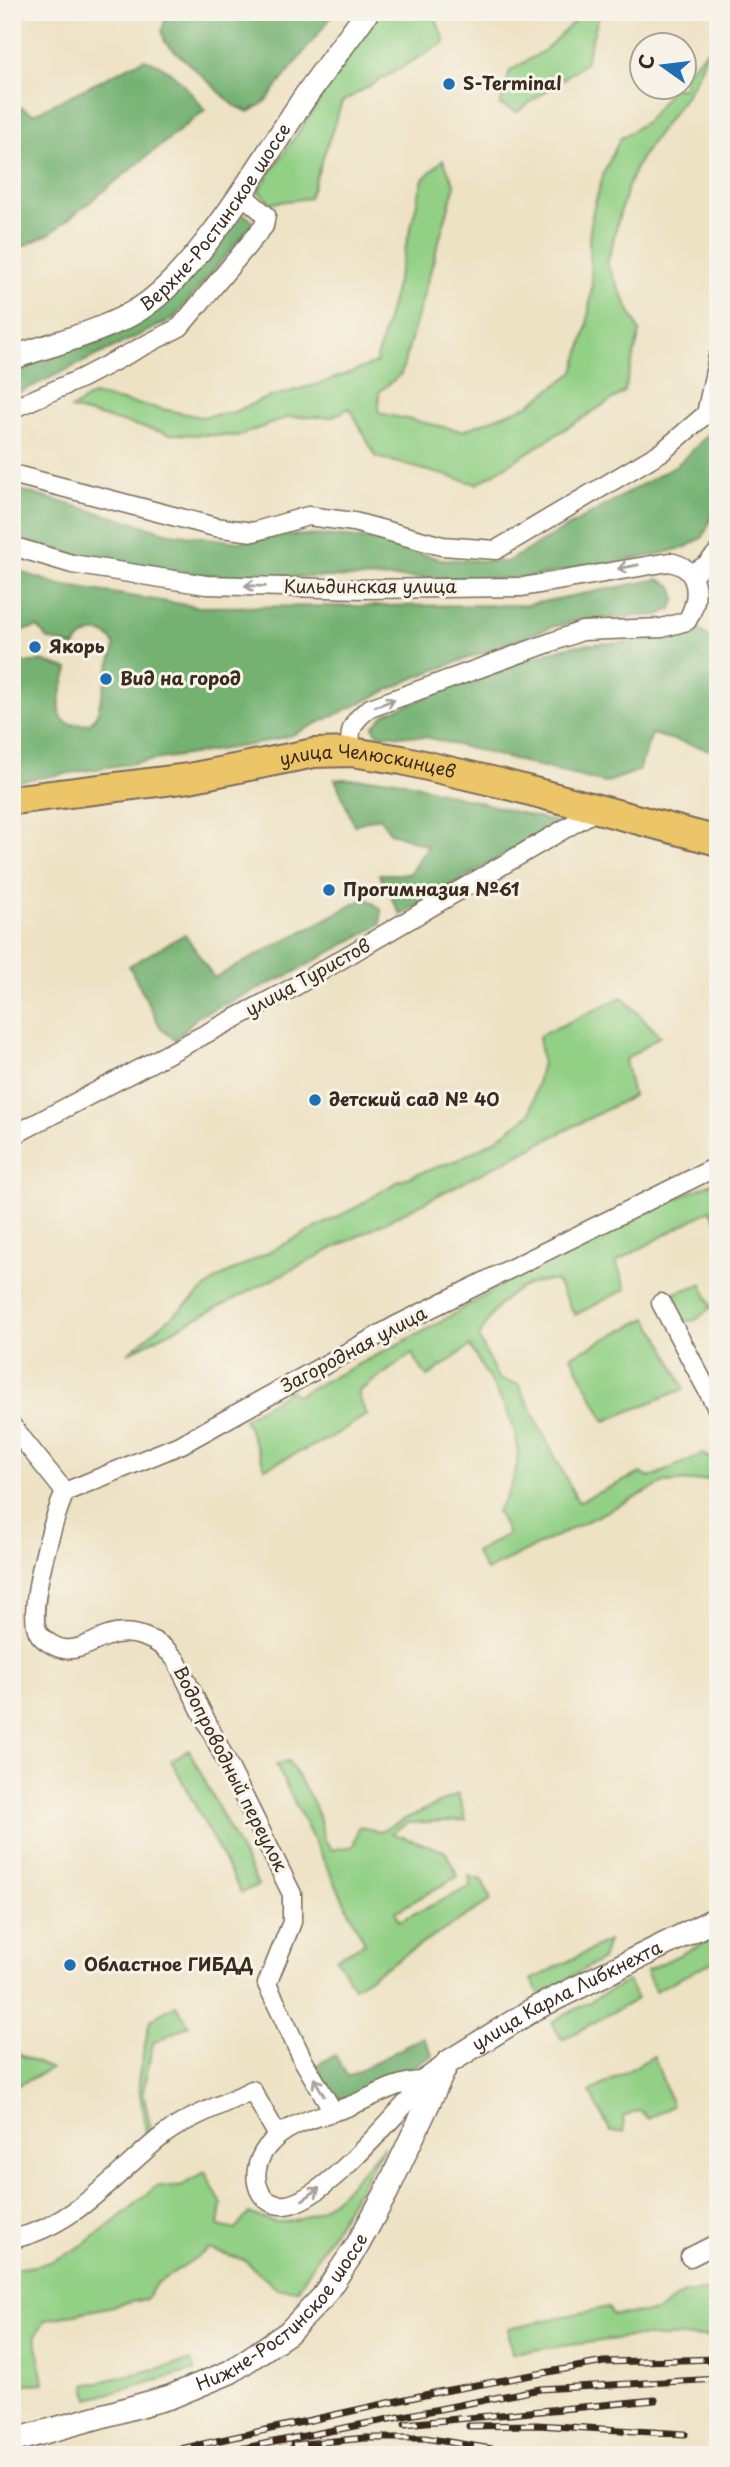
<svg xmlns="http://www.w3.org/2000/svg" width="730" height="2467" viewBox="0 0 730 2467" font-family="'Playpen Sans',sans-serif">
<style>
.green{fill:#92d085;stroke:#667d52;stroke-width:2}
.forest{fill:#75b272;stroke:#586e48;stroke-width:2}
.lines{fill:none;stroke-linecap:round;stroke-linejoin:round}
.minor-casing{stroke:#7a6a58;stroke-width:21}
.tertiary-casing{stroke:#7a6a58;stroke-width:26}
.primary-casing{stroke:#7a6a58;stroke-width:32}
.minor{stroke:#fff;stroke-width:18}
.tertiary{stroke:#fff;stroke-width:23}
.primary{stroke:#edc569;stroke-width:28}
.rail-casing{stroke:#3b2a1e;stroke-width:7}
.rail{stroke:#f7f3e8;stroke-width:4.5;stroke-dasharray:13;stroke-linecap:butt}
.oneway{stroke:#a79f9a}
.poi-dot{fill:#1f6fb2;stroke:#f7f3e8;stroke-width:2.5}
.labels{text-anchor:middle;stroke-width:6;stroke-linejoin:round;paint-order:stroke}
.poi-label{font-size:18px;font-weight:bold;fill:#3b2a1e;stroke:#f7f3e8;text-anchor:start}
.street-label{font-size:18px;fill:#3b2a1e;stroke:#f7f3e8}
</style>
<rect width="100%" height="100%" fill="#f7f3e8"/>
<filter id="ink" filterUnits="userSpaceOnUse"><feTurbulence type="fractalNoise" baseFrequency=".0143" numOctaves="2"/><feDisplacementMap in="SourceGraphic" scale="14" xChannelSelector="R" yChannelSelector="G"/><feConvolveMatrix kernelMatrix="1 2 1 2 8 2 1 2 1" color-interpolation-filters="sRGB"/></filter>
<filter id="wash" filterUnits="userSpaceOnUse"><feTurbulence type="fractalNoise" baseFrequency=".00686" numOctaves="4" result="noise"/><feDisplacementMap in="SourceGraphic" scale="28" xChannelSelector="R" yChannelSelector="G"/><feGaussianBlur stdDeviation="1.57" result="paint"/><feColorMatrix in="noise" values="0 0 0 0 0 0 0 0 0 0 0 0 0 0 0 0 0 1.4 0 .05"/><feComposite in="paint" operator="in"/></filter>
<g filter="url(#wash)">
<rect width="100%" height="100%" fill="#eee2c4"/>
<path class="green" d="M380,12H433L445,42L342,102L309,198L271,203L258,191Z
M584,12H600L585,63L517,112L500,105L510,71L545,50Z
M707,50C696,96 654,129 635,170C621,198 616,234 607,264L640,332L624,392L477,484L376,457L350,408L331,417H289L238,436L170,434L71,409L93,395L201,417L234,412L263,399L322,383L376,363L423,179L443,160L455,185L401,374L379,392V413L462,431L529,405L574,372L587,327L592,284L589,239L593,210L604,172L620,139L648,120L672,88H684L685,73Z
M622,997L660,1036L625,1060L633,1096L128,1353L218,1278L357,1207L398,1181L457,1160L494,1141L530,1114L542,1062L539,1036Z
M718,1180V1223L710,1210L616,1262L626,1289L575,1315L556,1281C519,1278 492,1306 479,1338L498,1379L518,1384L578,1502L641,1473L649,1478L702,1454L715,1460L718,1479L664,1483L486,1571L475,1552L508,1534L497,1511C543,1444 503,1408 470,1346L427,1377L412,1354L358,1392L366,1415L330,1438L265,1468L244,1418L291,1390L296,1396L428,1329L560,1251Z
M702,1284L711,1307L696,1320L681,1322L673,1309L674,1293Z
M647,1318L664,1345L684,1389L605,1421L571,1356Z
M189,1750L258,1885L241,1893L171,1760Z
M288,1761C302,1785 323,1810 323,1840L332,1850L353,1846L359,1827L380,1831L458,1794L466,1820L408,1823L391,1833L445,1851L458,1876L395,1912L399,1921L470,1887L469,1876L482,1880L491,1900L354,1987L336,1958L365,1943L276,1765Z
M718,1936V1959L655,1991L646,1971Z
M608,1941L602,1959L540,1995L531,1980Z
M628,1981L637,1999L562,2040L552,2022Z
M176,2005L189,2025L153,2043L143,2091L151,2131L146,2133L138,2080L150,2020Z
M18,2054L51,2069L12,2088V2055Z
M654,2056L672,2106L648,2119L640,2110L623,2117L624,2132H611L590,2092Z
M385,2145L298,2289H277L244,2260L209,2249L156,2284L146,2299L46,2320L35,2335L44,2383L12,2385V2268C68,2270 115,2219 157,2186L179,2187L205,2172L222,2205L219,2226L235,2230L249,2213C259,2217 271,2223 281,2222C326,2220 357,2176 385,2145Z
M718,2289V2337H631L512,2353L508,2328L608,2307L613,2315L656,2312L684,2293Z
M191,2361L195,2370L89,2399L86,2385Z"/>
<path class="forest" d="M167,12H335L265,102L249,112L235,106L165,42L162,31Z
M144,59C169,64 189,90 205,110L51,233L12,252V103L34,114Z
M241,212L254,222L173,319L12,396V367L131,326Z
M718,425V503L703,537L686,547L655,555L518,579L209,576L65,553L12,536V488L170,533L239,542L291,535L339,536L373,540L440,559L506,562L678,464Z
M12,569L60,585L200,607L526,605L659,579L672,586L676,599L671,609L659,615L590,619L551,627L414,678L292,735L256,744L12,782V652L24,663L41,661L68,669C61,693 45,733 90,723L97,714L115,646C108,626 83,630 75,647L48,639L38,627L21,631L12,628Z
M697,628L718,644V752L652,734L638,771L605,783L425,737L378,734L373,727L386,713C444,692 502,665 561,649C605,637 657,651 697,628Z
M335,779H392L558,823L401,915L379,874H409L428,846L391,833L379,817L354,825Z
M366,898L381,909V924L289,975L198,1016L175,1040L161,1028L129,966L185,934L214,978Z
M423,2037L433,2056L347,2099L334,2097L315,2066L335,2055L348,2077Z"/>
</g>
<g filter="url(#ink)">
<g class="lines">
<g class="minor-casing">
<path id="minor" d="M12,409L82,378L180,327L264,226L266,215L240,193
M12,474L215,527L253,532L308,516L354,522L442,546L496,550L663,451L706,414L718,357
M12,546L72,564L206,585L363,589L522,587L669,562C700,567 701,597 687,621L662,628L582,631L370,708C353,720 347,731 352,752
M692,573L706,565L718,552
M12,1136L287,991L597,810
M661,1303L718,1410
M12,1426L65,1492
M65,1492C54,1517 26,1608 38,1632C42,1640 56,1648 64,1649C79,1651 92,1642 105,1637C131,1627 160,1639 176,1660L292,1894V1922L267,1984L304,2062L333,2111
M65,1492L182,1444L395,1326L718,1166
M421,2081C394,2082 372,2098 347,2107C319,2117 286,2123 267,2147C243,2177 262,2220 301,2200C338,2182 384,2126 414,2095L421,2081L447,2063
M12,2239C74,2227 115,2174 161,2137C184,2118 225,2104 252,2090L278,2136
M690,2257L718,2243"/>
</g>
<g class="tertiary-casing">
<g id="tertiary">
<path id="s1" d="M12,358C54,343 104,332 141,308C199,270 262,161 301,103C322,72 345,43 367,12"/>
<path id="s2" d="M12,2441L170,2397L230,2372L288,2333L322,2298L357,2246L386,2193L447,2063L534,2009L718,1918"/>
</g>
</g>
<g class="primary-casing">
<g id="primary">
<path id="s3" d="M12,800L189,778L314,753L352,752L402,760L500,783L718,841"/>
</g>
</g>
<use href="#minor" class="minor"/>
<use href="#tertiary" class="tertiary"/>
<use href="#primary" class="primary"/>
<g class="rail-casing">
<path id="rail" d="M405,2424L655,2400
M469,2426L537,2425L685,2434
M293,2445L365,2438H425L528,2455
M153,2455L438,2392L604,2362L718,2359
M209,2455L540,2389L718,2379"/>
</g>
<use href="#rail" class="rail"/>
</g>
<defs><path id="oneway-shaft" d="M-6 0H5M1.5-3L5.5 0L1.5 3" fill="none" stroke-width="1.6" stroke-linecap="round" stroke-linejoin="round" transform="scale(1.75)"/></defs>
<g class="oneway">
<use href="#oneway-shaft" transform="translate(628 567) rotate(169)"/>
<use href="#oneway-shaft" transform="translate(255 586) rotate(-178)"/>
<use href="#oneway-shaft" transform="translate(385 703) rotate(-20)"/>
<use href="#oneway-shaft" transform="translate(319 2087) rotate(-120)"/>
<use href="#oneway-shaft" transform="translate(311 2194) rotate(-35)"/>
</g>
</g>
<g class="poi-dot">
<circle cx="449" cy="84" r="7"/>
<circle cx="35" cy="647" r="7"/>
<circle cx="106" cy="679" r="7"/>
<circle cx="329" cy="890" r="7"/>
<circle cx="315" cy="1100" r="7"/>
<circle cx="70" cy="1965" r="7"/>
</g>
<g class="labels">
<g class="poi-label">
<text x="463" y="90">S-Terminal</text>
<text x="49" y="653">Якорь</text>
<text x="120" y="685">Вид на город</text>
<text x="343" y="896">Прогимназия №61</text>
<text x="329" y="1106">детский сад № 40</text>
<text x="84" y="1971">Областное ГИБДД</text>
</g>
<g class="street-label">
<text dy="6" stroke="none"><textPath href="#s1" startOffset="257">Верхне-Ростинское шоссе</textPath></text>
<text x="370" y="593">Кильдинская улица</text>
<text dy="6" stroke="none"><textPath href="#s3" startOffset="360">улица Челюскинцев</textPath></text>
<text transform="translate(308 978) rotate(-29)" y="6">улица Туристов</text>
<text transform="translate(354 1350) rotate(-28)" y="6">Загородная улица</text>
<text transform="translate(230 1769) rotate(63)" y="6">Водопроводный переулок</text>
<text dy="6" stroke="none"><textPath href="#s2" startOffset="752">улица Карла Либкнехта</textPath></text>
<text dy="6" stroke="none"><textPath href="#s2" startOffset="308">Нижне-Ростинское шоссе</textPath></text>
</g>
</g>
<rect width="730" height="2467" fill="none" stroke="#f7f3e8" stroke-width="42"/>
<g transform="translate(663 66) rotate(284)"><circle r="33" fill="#f7f3e8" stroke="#aca397" stroke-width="2"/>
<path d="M0-5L12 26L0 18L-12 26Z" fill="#1f6fb2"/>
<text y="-10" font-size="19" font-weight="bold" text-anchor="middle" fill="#3b2a1e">С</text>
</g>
</svg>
